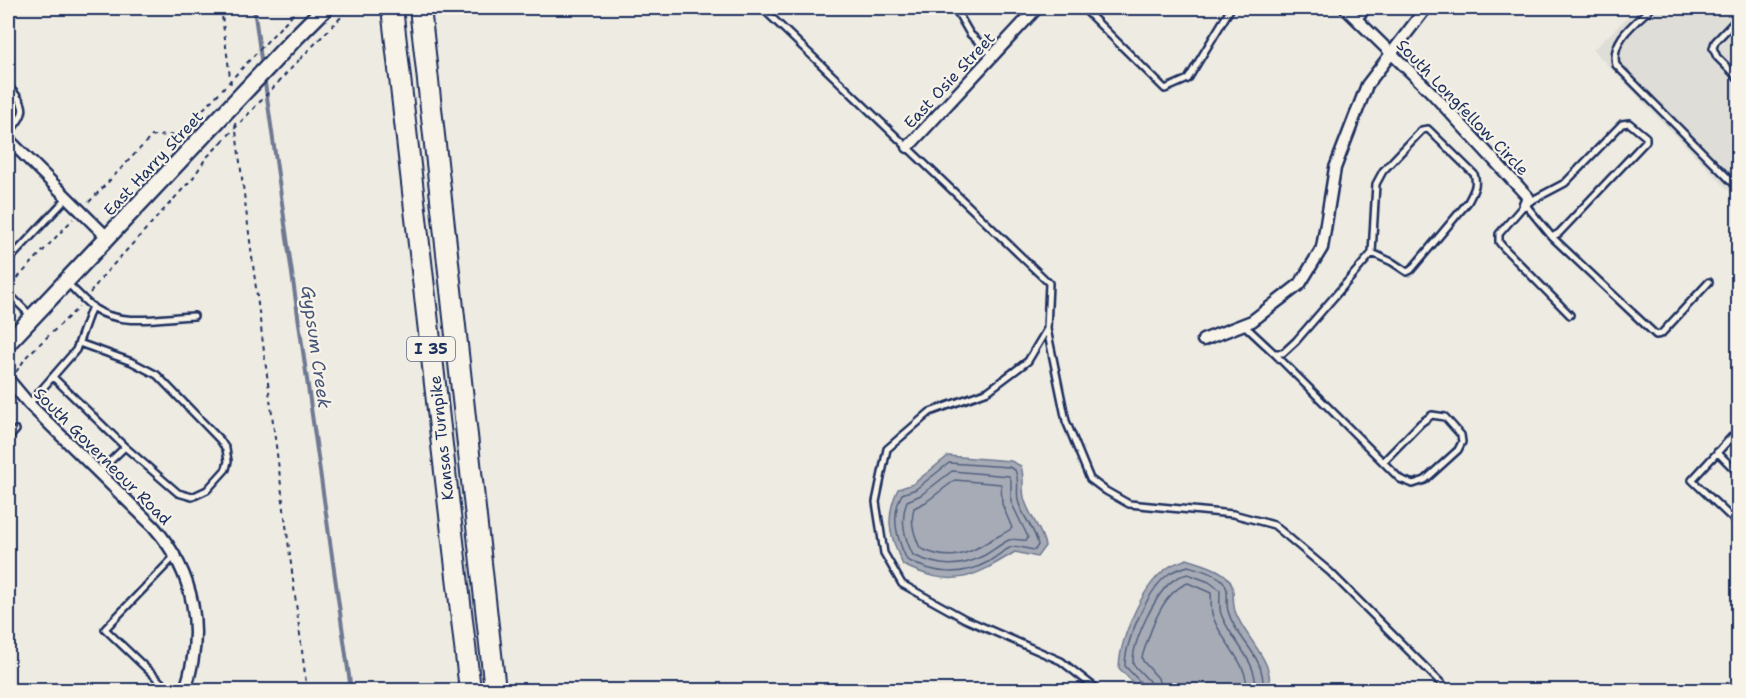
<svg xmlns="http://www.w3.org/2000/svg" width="1746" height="698" viewBox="0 0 1746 698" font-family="'Shantell Sans',sans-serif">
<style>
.built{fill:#deddd8}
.water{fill:#a6abb5;stroke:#6e7992;stroke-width:1.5}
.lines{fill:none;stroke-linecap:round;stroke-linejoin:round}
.shore{stroke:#536181;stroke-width:1.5}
.stream{stroke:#6e7992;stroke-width:4}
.lane-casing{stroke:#1b2f5e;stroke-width:10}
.street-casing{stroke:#1b2f5e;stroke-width:15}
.secondary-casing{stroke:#1b2f5e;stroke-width:20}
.highway-casing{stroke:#1b2f5e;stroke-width:24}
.path{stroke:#1b2f5e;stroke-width:2;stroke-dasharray:4.5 4.5;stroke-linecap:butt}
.lane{stroke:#f7f3e8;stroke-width:5}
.street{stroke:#f7f3e8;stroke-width:10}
.secondary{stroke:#f7f3e8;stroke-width:15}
.highway{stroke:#f7f3e8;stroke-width:20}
.secondary-bridge-casing{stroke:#1b2f5e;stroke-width:20;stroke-linecap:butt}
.path-bridge{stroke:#1b2f5e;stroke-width:2;stroke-dasharray:4.5 4.5;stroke-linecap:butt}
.secondary-bridge{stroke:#f7f3e8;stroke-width:15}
.labels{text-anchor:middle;stroke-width:4.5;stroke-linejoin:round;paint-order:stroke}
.shield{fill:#f7f3e8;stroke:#5d6a87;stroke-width:1.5}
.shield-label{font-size:15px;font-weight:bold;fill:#1b2f5e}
.street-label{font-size:16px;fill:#1b2f5e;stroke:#f7f3e8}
.water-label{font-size:18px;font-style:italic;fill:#455478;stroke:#f7f3e8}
</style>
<rect width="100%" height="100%" fill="#eeebe2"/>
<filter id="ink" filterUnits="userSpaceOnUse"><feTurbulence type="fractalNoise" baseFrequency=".0167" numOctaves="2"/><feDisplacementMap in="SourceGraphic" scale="12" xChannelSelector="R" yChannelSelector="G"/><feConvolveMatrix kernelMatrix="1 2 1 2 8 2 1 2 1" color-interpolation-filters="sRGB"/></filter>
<g filter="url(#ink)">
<path class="built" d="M1637,8H1738V200L1593,50Z"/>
<path class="water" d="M948,456L1011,461L1021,466C1025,479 1021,490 1025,501C1030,517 1042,529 1045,546L1037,557L1015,552C969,580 953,588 903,565C890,537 884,518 898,489L913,484Z
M1187,559C1199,563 1216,567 1226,576C1237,587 1231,598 1235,611C1244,638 1275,659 1269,690H1140L1119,668C1120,639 1142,586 1166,569C1171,564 1180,562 1187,559Z"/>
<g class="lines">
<path class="shore" d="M949,463L1009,467L1015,470C1020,481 1016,489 1018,500C1021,516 1036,529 1038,545L1035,550C1028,550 1019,545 1012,547C1004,550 996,557 988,562C960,577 935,574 907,560C897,539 890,516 902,494L916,489Z
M952,471L1009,476L1011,480V502L1028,537L1027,540C1021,541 1015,538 1009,540C1001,544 993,550 985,555C959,569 939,567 913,555C904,537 900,520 907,501L921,495Z
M955,480L1001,484L1002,504L1012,528C1006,533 998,536 991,540C966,556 948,562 920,548C914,534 910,522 914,508L926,502Z
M1144,690L1143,685L1125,666C1125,641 1149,587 1170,573C1175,570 1182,568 1188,566C1198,569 1214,573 1222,580C1231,590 1225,600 1228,611C1236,640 1266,655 1263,690
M1151,690L1149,681L1133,664C1132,642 1156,591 1175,579C1178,577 1184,575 1188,574L1209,582L1220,590C1220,598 1219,607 1221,614C1231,641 1257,659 1256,690
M1161,690L1158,678L1143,661L1142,657C1150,632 1161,593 1188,583L1211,593C1212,601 1210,610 1213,617C1222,643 1248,662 1247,690"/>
<path class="stream" d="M254,8L262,66
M264,76L351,690"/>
<g class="lane-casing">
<path id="lane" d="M762,8L1049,283L1047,329L1066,421L1090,479L1106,491L1129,504L1233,514L1274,525L1330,572L1448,690
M955,8L970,34L993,55
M1021,8L1029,16
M1083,8L1165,89L1188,79L1231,8
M1651,8C1635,23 1610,40 1616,65L1738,188
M1738,18L1715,42L1713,48L1717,57L1738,78
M1357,20L1369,8
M8,86C29,108 26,112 8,134
M1525,204L1552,237L1559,233L1646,141V137L1629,123L1622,124L1565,183L1525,204L1499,234V242L1503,247L1570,315
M1552,237L1656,335L1661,334L1709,282
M8,261L67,198
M67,283C76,291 85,302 95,309C122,327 163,317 194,316
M8,293L32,317
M1244,325L1274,353H1283L1296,341L1372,253L1376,184L1383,171L1422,130L1428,129L1474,174C1478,185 1473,192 1468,202L1411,270L1407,272L1392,262L1372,253
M1047,329L1028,361L988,391L930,412L887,449L876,502L884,553L902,584L965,619L1061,661L1098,690
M79,343L132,362L157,375L220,440L226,449L228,461L226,469L207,490L192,497L178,493L125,447
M1274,353L1400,479L1413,484L1425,480L1458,450L1462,442L1461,435L1445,417L1432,415L1421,423L1383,462
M54,378L125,447L99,472
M29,404L76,350L92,306
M1738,430L1692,480L1738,524
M8,439L16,430
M1717,452L1738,473
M169,690L105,629L174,557"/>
</g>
<g class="street-casing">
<path id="street" d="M1345,8L1433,94L1528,197L1525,204
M8,139L108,238
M908,147L1037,8
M1203,340L1252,321L1300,284L1322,248L1335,168L1367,85L1426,8
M8,379L29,404L154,527C195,574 205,631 185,690"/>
</g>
<g class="secondary-casing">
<path id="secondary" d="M295,38L325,8
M8,343L216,122"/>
</g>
<g class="highway-casing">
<path id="highway" d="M392,8L470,690
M420,8L495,690"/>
</g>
<path class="path" d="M221,8L231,85
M290,17L300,8
M300,59L350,8
M235,123L307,690
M89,202L152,136L178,135L216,96
M11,285L73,219
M90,293L102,277L193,178L206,158L222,142
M16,372L27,356L79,307"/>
<use href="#lane" class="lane"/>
<use href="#street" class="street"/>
<use href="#secondary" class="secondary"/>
<use href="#highway" class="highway"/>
<g class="secondary-bridge-casing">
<path id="secondary-bridge" d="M216,122L295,38"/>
</g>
<path class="path-bridge" d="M216,96L290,17
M222,142L300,59"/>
<use href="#secondary-bridge" class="secondary-bridge"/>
</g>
</g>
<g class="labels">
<rect class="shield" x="407" y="337" width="48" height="24" rx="4.5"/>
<g class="shield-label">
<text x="431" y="354">I 35</text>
</g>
<g class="street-label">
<text transform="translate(949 80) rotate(-47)" y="6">East Osie Street</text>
<text transform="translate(1463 107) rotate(46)" y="6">South Longfellow Circle</text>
<text transform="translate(153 163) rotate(-47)" y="6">East Harry Street</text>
<text transform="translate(441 438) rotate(-96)" y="6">Kansas Turnpike</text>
<text transform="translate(103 456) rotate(45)" y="6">South Governeour Road</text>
</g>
<g class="water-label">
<text transform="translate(316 347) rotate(82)" y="6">Gypsum Creek</text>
</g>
</g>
<rect width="1746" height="698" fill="none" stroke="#f7f3e8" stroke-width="30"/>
<rect x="15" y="15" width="1716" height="668" fill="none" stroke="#1b2f5e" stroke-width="2" filter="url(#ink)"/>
</svg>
